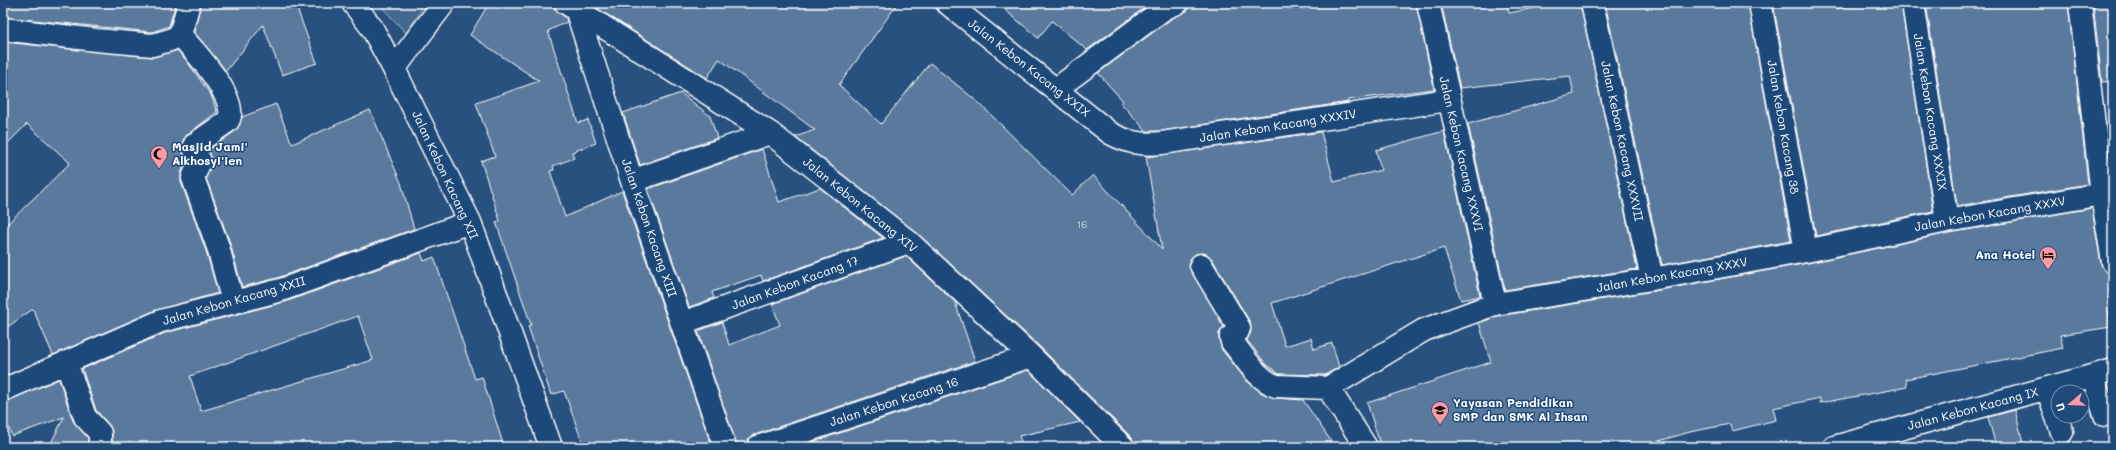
<svg xmlns="http://www.w3.org/2000/svg" width="2116" height="450" viewBox="0 0 2116 450" font-family="Mali,sans-serif">
<style>
.green{fill:#446890;stroke:#a2b4c8}
.building{fill:#5a7a9d;stroke:#fff;fill-rule:evenodd}
.lines{fill:none;stroke-linecap:round;stroke-linejoin:round}
.minor-casing{stroke:#fff;stroke-width:25}
.minor{stroke:#1f4a7a;stroke-width:22}
.labels{text-anchor:middle;stroke-width:3;stroke-linejoin:round;paint-order:stroke}
.number-label{font-size:10px;fill:#d6dee6}
.street-label{font-size:12px;fill:#fff;stroke:#1f4a7a}
.poi-label{font-size:12px;font-weight:bold;fill:#fff;stroke:#1f4a7a;text-anchor:start}
</style>
<rect width="100%" height="100%" fill="#28517f"/>
<filter id="ink" filterUnits="userSpaceOnUse"><feTurbulence type="fractalNoise" baseFrequency=".025" numOctaves="2"/><feDisplacementMap in="SourceGraphic" scale="8" xChannelSelector="R" yChannelSelector="G"/><feConvolveMatrix kernelMatrix="1 2 1 2 8 2 1 2 1" color-interpolation-filters="sRGB"/></filter>
<g filter="url(#ink)">
<path class="green" d="M378,3H426L406,33Z"/>
<path class="building" d="M3,3H176L169,26L152,32L3,17Z
M201,3H295L317,63L282,75L263,25L226,71L194,32Z
M489,3H554L555,9L566,18L567,22L548,31L578,123L588,120L596,143L572,152L574,158L553,166L554,170L550,171L565,217L622,191L712,447H584L564,391L551,395L528,326L531,325L496,222L500,221L481,161L495,156L476,103L539,81L470,35Z
M589,3H898L839,85L881,124L930,63L979,103L1072,195L1093,175L1162,249L1146,157L1321,132L1334,182L1381,170L1376,150L1444,131L1480,296L1461,300L1444,248L1272,303L1285,346L1311,338L1314,349L1332,343L1339,367L1325,375L1279,374L1266,364L1247,340L1251,332L1250,322L1212,259L1207,254H1195L1190,259L1189,266L1224,327L1219,333V339L1222,350L1247,381L1262,393L1275,398L1303,400L1335,447H1135L1132,438L1040,347L917,233L795,137L815,130L719,59L707,78Z
M997,3H1151L1087,50L1052,21L1038,38Z
M1189,3H1416L1434,89L1348,100V102L1161,131H1146L1121,103L1123,101L1098,73L1171,19L1187,11Z
M1441,3H1507L1509,13L1560,3H1580L1637,269L1505,290L1468,124L1574,94L1570,76L1460,88Z
M1605,3H1748L1791,241L1662,265Z
M1773,3H1834L1835,9L1866,3H1901L1933,211L1816,236Z
M1926,3H2068L2088,184L1957,206Z
M2093,3H2113V81L2102,82Z
M3,42L152,57L177,50L186,60L211,95L217,112L188,134L183,140V153L186,161L181,173V182L206,251L218,293L156,310L53,355L33,309L3,330V228L70,163L27,124L3,148Z
M681,93L710,116L717,138L640,165L623,113Z
M276,104L292,144L370,110L401,183L414,229L277,278L242,287L230,243L206,178L212,161L209,150L235,131L242,117Z
M2113,142V180L2109,143Z
M762,149L779,202L820,188L883,238L763,281L761,275L712,292L714,298L689,307L648,189Z
M2092,208L2101,264L2104,270L2113,274V303L2107,304L2111,327L2060,335L2063,348L1906,379L1907,387L1820,403V398L1773,408L1776,420L1732,431L1730,424L1690,432L1638,447H1381L1367,403L1491,362L1479,323L1498,316L1654,291L1808,263L1949,233Z
M421,253L424,261L434,257L475,379L482,377L504,447H395L393,441L368,447H112V433L109,425L96,410L82,369L165,333L285,302ZM358,316L373,360L201,411L190,376Z
M906,256L955,302L975,361L754,435L748,439L746,447H737L698,331L722,322L729,345L780,325L772,304Z
M1028,370L1080,422L1019,436L1023,447H798Z
M59,379L73,421L88,438V447H49L64,417L12,436L3,414V402Z
M2015,410L2024,447H1996L1988,417Z"/>
<g class="lines">
<g class="minor-casing">
<path id="minor" d="M353,3L372,28L394,69L470,222L551,447
M566,3L770,133L909,242L1031,356L1123,447
M947,3L1110,133C1128,143 1142,145 1162,143L1448,100
M1428,3L1495,304
M1592,3L1652,279
M1760,3L1806,251
M1913,3L1947,221
M2080,3L2102,194L2113,262
M576,9L632,181L725,447
M3,29L96,40L153,45L170,40L180,35
M180,35C194,50 241,101 228,121L195,144L194,148L200,161L193,178L218,247L233,302
M180,35L189,3
M394,69L444,3
M1056,89L1165,8L1177,3
M632,181L770,133
M1201,265L1239,328L1238,331L1231,337L1232,342C1245,357 1256,379 1276,386L1328,388
M682,323L909,242
M66,362L85,417L100,433V447
M2093,376L2105,415
M1328,388L1424,330L1495,304L1652,279L1806,251L1947,221L2102,194
M1328,388L1366,447
M2047,388L2062,432
M3,390L161,321L281,290L470,222
M758,447L1031,356
M1834,447L2113,370"/>
</g>
<use href="#minor" class="minor"/>
</g>
</g>
<defs>
<g id="mosque-pin" transform="scale(0.9)"><path d="M0 17L-7.5 6A9.5 9.5 0 1 1 7.5 6Z" fill="#ff9aa2" stroke="#1f4a7a"/><path d="M3.5-4.9A6 6 0 1 0 3.5 4.9A5 5 0 1 1 3.5-4.9Z" fill="#111"/></g>
<g id="hotel-pin" transform="scale(0.9)"><path d="M0 17L-7.5 6A9.5 9.5 0 1 1 7.5 6Z" fill="#ff9aa2" stroke="#1f4a7a"/><path d="M-6-4.5h1.5V1H6V5H4.5V3h-9V5H-6ZM-4 0a1.8 1.8 0 1 1 3.6 0ZM.5 0V-2.5h3Q6-2.5 6 0Z" fill="#111"/></g>
<g id="school-pin" transform="scale(0.9)"><path d="M0 17L-7.5 6A9.5 9.5 0 1 1 7.5 6Z" fill="#ff9aa2" stroke="#1f4a7a"/><path d="M0-5L7-2L0 1L-7-2ZM-4 1L0 2.5L4 1V4Q0 6-4 4Z" fill="#111"/></g>
</defs>
<g fill-rule="evenodd">
<use href="#mosque-pin" x="159" y="154"/>
<use href="#hotel-pin" x="2048" y="255"/>
<use href="#school-pin" x="1440" y="410"/>
</g>
<g class="labels">
<g class="number-label">
<text x="1082" y="228">16</text>
</g>
<g class="street-label">
<text transform="translate(1029 68) rotate(38)" y="4">Jalan Kebon Kacang XXIX</text>
<text transform="translate(1930 112) rotate(81)" y="4">Jalan Kebon Kacang XXXIX</text>
<text transform="translate(1278 126) rotate(-9)" y="4">Jalan Kebon Kacang XXXIV</text>
<text transform="translate(1783 127) rotate(80)" y="4">Jalan Kebon Kacang 38</text>
<text transform="translate(1622 141) rotate(78)" y="4">Jalan Kebon Kacang XXXVII</text>
<text transform="translate(1461 154) rotate(77)" y="4">Jalan Kebon Kacang XXXVI</text>
<text transform="translate(445 175) rotate(65)" y="4">Jalan Kebon Kacang XII</text>
<text transform="translate(860 205) rotate(39)" y="4">Jalan Kebon Kacang XIV</text>
<text transform="translate(1990 214) rotate(-10)" y="4">Jalan Kebon Kacang XXXV</text>
<text transform="translate(649 228) rotate(71)" y="4">Jalan Kebon Kacang XIII</text>
<text transform="translate(1672 275) rotate(-10)" y="4">Jalan Kebon Kacang XXXV</text>
<text transform="translate(795 283) rotate(-20)" y="4">Jalan Kebon Kacang 17</text>
<text transform="translate(234 301) rotate(-16)" y="4">Jalan Kebon Kacang XXII</text>
<text transform="translate(894 402) rotate(-18)" y="4">Jalan Kebon Kacang 16</text>
<text transform="translate(1973 409) rotate(-15)" y="4">Jalan Kebon Kacang IX</text>
</g>
<g class="poi-label">
<text x="172" y="151">Masjid Jami'<tspan x="172" dy="14">Alkhosyi'ien</tspan></text>
<text x="2035" y="259" text-anchor="end">Ana Hotel</text>
<text x="1453" y="407">Yayasan Pendidikan<tspan x="1453" dy="14">SMP dan SMK Al Ihsan</tspan></text>
</g>
</g>
<rect width="2116" height="450" fill="none" stroke="#1f4a7a" stroke-width="16"/>
<rect x="8" y="8" width="2100" height="434" fill="none" stroke="#fff" stroke-width="1.5" filter="url(#ink)"/>
<g transform="translate(2070 404) rotate(251)"><circle r="19" fill="#1f4a7a" stroke="#7992af"/>
<path d="M0-3L7 15L0 10L-7 15Z" fill="#ff9aa2"/>
<text y="-6" font-size="11" font-weight="bold" text-anchor="middle" fill="#ffffff">U</text>
</g>
</svg>
